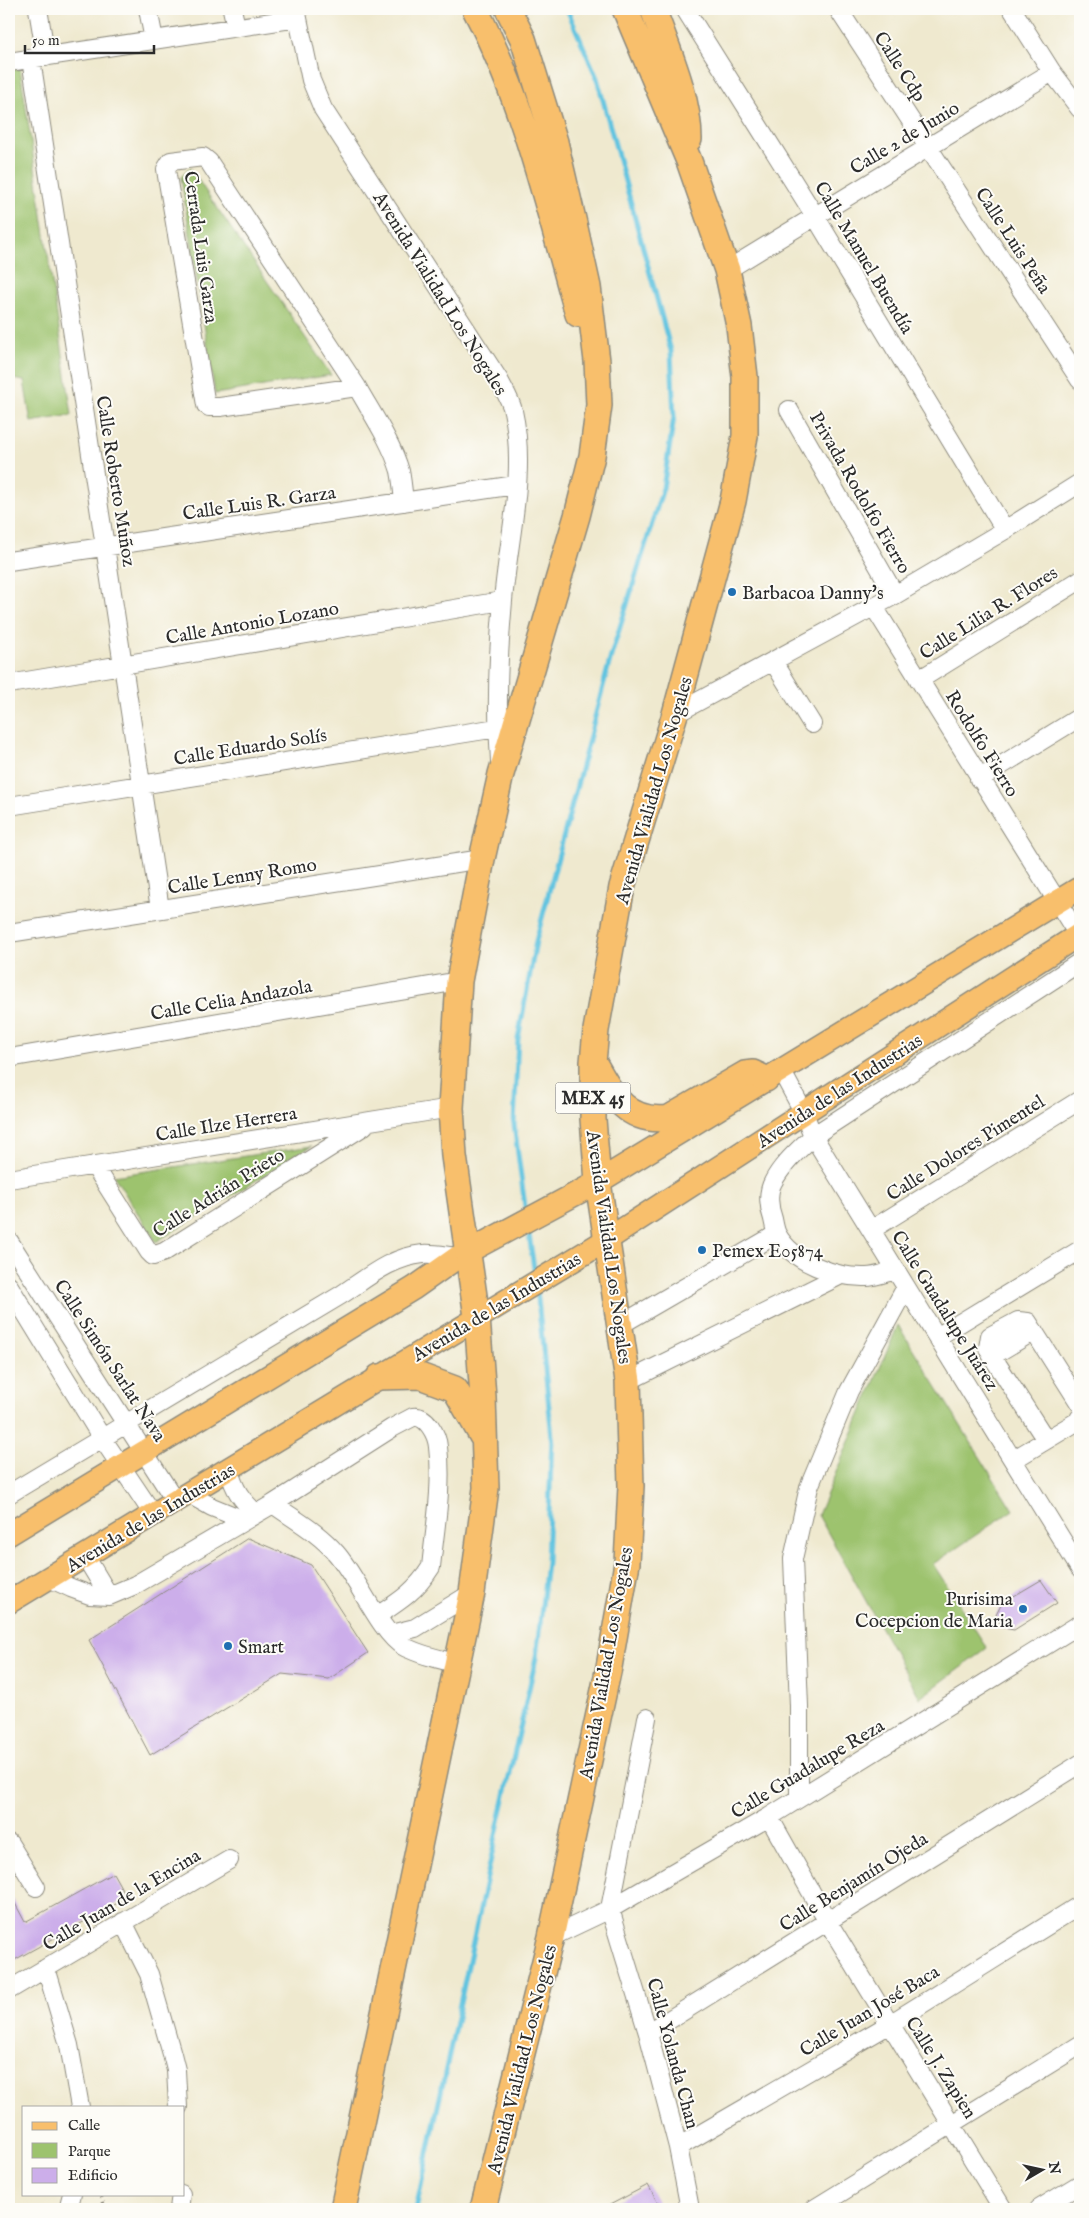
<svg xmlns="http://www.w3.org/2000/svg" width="1089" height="2218" viewBox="0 0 1089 2218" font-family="'IM FELL English',serif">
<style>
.green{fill:#9dc36e;stroke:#64774c}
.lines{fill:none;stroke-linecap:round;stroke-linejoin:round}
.stream{stroke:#62c4e0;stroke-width:5}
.building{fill:#ccaeea}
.minor-casing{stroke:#8d8a7d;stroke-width:20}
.major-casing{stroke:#8d8a7d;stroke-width:25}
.highway-casing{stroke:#8d8a7d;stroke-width:28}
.path{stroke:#8d8a7d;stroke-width:3;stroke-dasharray:4 4;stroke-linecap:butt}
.minor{stroke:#fff;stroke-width:18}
.major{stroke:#f8bf6c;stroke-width:22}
.highway{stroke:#f8bf6c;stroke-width:25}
.poi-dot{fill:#1f6fb2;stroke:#fdfcf7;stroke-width:2}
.labels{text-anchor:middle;stroke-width:4;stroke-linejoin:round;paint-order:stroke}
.shield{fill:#fdfcf7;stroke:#6a6a68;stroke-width:1}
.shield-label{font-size:18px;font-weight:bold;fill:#2b2b2b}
.street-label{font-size:19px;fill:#2b2b2b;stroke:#fdfcf7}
.poi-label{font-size:19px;fill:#2b2b2b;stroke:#fdfcf7;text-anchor:start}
</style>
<rect width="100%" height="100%" fill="#fdfcf7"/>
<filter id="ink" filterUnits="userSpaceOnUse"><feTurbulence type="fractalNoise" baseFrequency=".02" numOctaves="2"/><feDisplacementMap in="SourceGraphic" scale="10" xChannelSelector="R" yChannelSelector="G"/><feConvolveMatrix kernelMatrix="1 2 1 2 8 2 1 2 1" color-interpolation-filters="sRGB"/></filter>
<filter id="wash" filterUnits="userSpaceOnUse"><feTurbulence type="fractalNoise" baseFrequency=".0096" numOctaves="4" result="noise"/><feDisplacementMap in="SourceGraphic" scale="20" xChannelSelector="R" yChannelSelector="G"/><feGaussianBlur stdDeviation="1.12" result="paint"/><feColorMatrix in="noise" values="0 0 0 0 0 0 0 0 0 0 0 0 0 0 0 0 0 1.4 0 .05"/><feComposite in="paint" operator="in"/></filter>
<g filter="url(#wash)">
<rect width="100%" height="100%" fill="#efe9cf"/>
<path class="green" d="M20,68L72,415L31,422L24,381L13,379L11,361L9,360V70Z
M190,168L331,375L215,394L181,177Z
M312,1146L156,1242L114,1176Z
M898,1325L1013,1510L933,1564L987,1648L920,1698L818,1515Z"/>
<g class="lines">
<path class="stream" d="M526,1214L514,1124L518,1039L536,941L611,656L663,488L674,417L671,351L597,78L567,9
M528,1227L535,1276
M416,2209L496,1835L536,1658L547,1562L552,1437L537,1289"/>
</g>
<g id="blocks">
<path class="building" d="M248,1538L311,1565L368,1653L329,1679L282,1674L150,1755L89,1640Z
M1041,1580L1057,1603L1014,1630L1003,1628L996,1615L1002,1603Z
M113,1873L127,1898L9,1963V1892L25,1922Z
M648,2185L661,2209H602Z"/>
</g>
</g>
<g filter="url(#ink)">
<use href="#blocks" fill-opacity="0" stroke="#8d8a7d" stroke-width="1"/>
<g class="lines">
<g class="minor-casing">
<path id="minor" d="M38,9L46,57
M148,9L154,40
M232,9L236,27
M296,9L311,80L323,109L499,380C504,390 511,401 513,411C527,473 508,539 503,601C498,654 496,708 500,761
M685,9L815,216L1005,530
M838,9L1080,380
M1012,9L1052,72L1080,109
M31,59L160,909
M9,62L298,18
M727,270L1052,72
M357,387L220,407H209L206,405L167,176L166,169L171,161L203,157L209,162L357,387C372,414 391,441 400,471C402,481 403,492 404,502
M789,410L895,595
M9,561L516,485
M874,607L1080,938
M773,661L812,724
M919,680L1080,580
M9,684L502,601
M675,714L895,595L1005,530L1080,483
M979,779L1080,717
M9,806L497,728
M9,933L482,859
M9,1058L459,981
M781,1070L804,1113L813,1136L1080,1569
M94,1165L149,1252L153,1256L164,1252L364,1126
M9,1179L451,1108
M871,1230L1080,1100
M9,1241L176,1502
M896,1270C887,1272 876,1277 866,1277C836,1278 792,1262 777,1234C775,1230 774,1224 773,1219C769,1208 767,1193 773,1182C782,1164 799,1150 813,1136L1080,962
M9,1286L102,1438L153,1514
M620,1325L777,1234
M937,1337L1080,1250
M992,1356L1034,1331
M628,1381L841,1275
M1046,1440L992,1356L988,1348L990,1336L1018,1321L1028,1322L1080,1404
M1013,1460L1078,1421L1080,1417
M229,1470C234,1489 241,1500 256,1513
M9,1494L341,1295C367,1278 391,1257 423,1254C434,1253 447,1256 458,1257
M189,1494L212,1507L244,1520
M273,1504L392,1428L413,1417C427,1415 437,1435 438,1447C443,1486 435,1528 431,1567C416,1591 400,1601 377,1616
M85,1556L109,1596
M49,1578L71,1588L90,1595L109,1596L135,1585L273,1504C295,1520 318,1532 336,1553C356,1575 381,1634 403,1646C419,1655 440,1659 458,1664
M391,1634L415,1628L472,1593
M647,1718L610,1909L648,2033L678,2147L690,2209
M799,1798V1706L793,1559L809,1487L849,1391L906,1287
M769,1817L828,1922L1003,2209
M9,1843L36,1887
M123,1922L149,1974L172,2054L176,2070L178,2107
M551,1937L610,1909L769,1817L1080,1624
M46,1968L69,2045L80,2107
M9,1990L229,1860
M648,2033L1080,1764
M678,2147L890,2024L1080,1905
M68,2209L72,2194
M179,2209L181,2194
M814,2209L1080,2045
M1039,2209L1080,2184"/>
</g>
<g class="major-casing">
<path id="major" d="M9,1534L414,1288L458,1257L598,1182L1080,888
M9,1602L608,1239L1080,934"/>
</g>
<g class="highway-casing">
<path id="highway" d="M475,9C525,104 549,211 578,314
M653,9C667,48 689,97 689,139
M594,1063C612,1095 627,1124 669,1118L745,1074L753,1073L766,1079
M379,1377L420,1376L455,1389L482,1436
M343,2209L472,1593L486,1488L483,1397L477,1317L454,1156L451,1108L459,981L482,859L501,774L577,516L592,456L599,405L597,361L588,287L575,228L555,142L523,39L508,9
M483,2209L551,1937L609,1667L627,1563L631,1486L628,1381L598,1182L593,1119V1062L596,1030L622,887L675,714L733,501L745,436V377L739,326L727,270L689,161L625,9"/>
</g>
<path class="path" d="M101,2194L105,2209"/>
<use href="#minor" class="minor"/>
<use href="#major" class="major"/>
<use href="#highway" class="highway"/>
</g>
</g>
<g class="poi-dot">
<circle cx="732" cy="592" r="5"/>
<circle cx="702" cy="1250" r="5"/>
<circle cx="1023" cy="1609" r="5"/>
<circle cx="228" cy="1646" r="5"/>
</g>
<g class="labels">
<rect class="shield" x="555.5" y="1082.5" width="75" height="31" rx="4"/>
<g class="shield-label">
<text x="593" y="1104">MEX 45</text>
</g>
<g class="street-label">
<text transform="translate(901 66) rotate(57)" y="7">Calle Cdp</text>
<text transform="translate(904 137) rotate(-31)" y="7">Calle 2 de Junio</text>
<text transform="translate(1014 240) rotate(57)" y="7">Calle Luis Peña</text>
<text transform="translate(202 247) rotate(82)" y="7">Cerrada Luis Garza</text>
<text transform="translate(865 257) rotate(59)" y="7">Calle Manuel Buendía</text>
<text transform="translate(441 293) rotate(58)" y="7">Avenida Vialidad Los Nogales</text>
<text transform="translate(117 481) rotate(81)" y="7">Calle Roberto Muñoz</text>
<text transform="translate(861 492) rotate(60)" y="7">Privada Rodolfo Fierro</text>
<text transform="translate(259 502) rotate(-8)" y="7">Calle Luis R. Garza</text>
<text transform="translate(988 612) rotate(-32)" y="7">Calle Lilia R. Flores</text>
<text transform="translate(252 622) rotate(-10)" y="7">Calle Antonio Lozano</text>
<text transform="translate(983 743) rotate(58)" y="7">Rodolfo Fierro</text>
<text transform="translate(250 746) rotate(-9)" y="7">Calle Eduardo Solís</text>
<text transform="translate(653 790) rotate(-74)" y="7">Avenida Vialidad Los Nogales</text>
<text transform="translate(242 875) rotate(-9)" y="7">Calle Lenny Romo</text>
<text transform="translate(231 999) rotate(-10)" y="7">Calle Celia Andazola</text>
<text transform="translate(839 1090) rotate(-33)" y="7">Avenida de las Industrias</text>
<text transform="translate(226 1123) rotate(-9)" y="7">Calle Ilze Herrera</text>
<text transform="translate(965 1147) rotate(-32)" y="7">Calle Dolores Pimentel</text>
<text transform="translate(218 1192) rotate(-32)" y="7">Calle Adrián Prieto</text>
<text transform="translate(610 1247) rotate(82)" y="7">Avenida Vialidad Los Nogales</text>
<text transform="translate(496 1306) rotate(-31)" y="7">Avenida de las Industrias</text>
<text transform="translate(946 1310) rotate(58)" y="7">Calle Guadalupe Juárez</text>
<text transform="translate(111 1360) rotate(57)" y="7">Calle Simón Sarlat Nava</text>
<text transform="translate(150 1517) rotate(-31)" y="7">Avenida de las Industrias</text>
<text transform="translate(605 1663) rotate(-80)" y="7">Avenida Vialidad Los Nogales</text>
<text transform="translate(807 1768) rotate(-31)" y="7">Calle Guadalupe Reza</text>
<text transform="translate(853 1881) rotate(-32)" y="7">Calle Benjamín Ojeda</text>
<text transform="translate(121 1899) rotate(-31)" y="7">Calle Juan de la Encina</text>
<text transform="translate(869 2010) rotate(-31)" y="7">Calle Juan José Baca</text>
<text transform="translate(674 2053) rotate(75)" y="7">Calle Yolanda Chan</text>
<text transform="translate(521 2059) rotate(-76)" y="7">Avenida Vialidad Los Nogales</text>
<text transform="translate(942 2067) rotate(58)" y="7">Calle J. Zapien</text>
</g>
<g class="poi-label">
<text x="742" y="599">Barbacoa Danny's</text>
<text x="712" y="1257">Pemex E05874</text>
<text x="1013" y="1605" text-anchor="end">Purisima<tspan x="1013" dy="22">Cocepcion de Maria</tspan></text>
<text x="238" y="1653">Smart</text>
</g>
</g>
<rect width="1089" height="2218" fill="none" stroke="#fdfcf7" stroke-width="30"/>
<rect x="22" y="2106" width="162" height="90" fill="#fdfcf7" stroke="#a9a8a5"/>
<rect x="32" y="2122" width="25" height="8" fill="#f8bf6c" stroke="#a9a8a5"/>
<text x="68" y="2130" font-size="15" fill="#2b2b2b">Calle</text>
<rect x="32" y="2143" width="25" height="15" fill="#9dc36e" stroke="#a9a8a5"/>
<text x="68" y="2156" font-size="15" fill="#2b2b2b">Parque</text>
<rect x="32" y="2168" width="25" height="15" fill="#ccaeea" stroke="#a9a8a5"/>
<text x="68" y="2180" font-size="15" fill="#2b2b2b">Edificio</text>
<g transform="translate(1042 2170) rotate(81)" stroke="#fdfcf7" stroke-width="4" paint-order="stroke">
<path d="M0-4L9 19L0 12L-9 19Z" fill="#2b2b2b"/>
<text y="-8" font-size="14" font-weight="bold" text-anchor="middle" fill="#2b2b2b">N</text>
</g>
<path d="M25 45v8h129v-8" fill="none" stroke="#2b2b2b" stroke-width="2.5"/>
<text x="32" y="45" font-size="15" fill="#2b2b2b" stroke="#fdfcf7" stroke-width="4" paint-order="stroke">50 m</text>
</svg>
